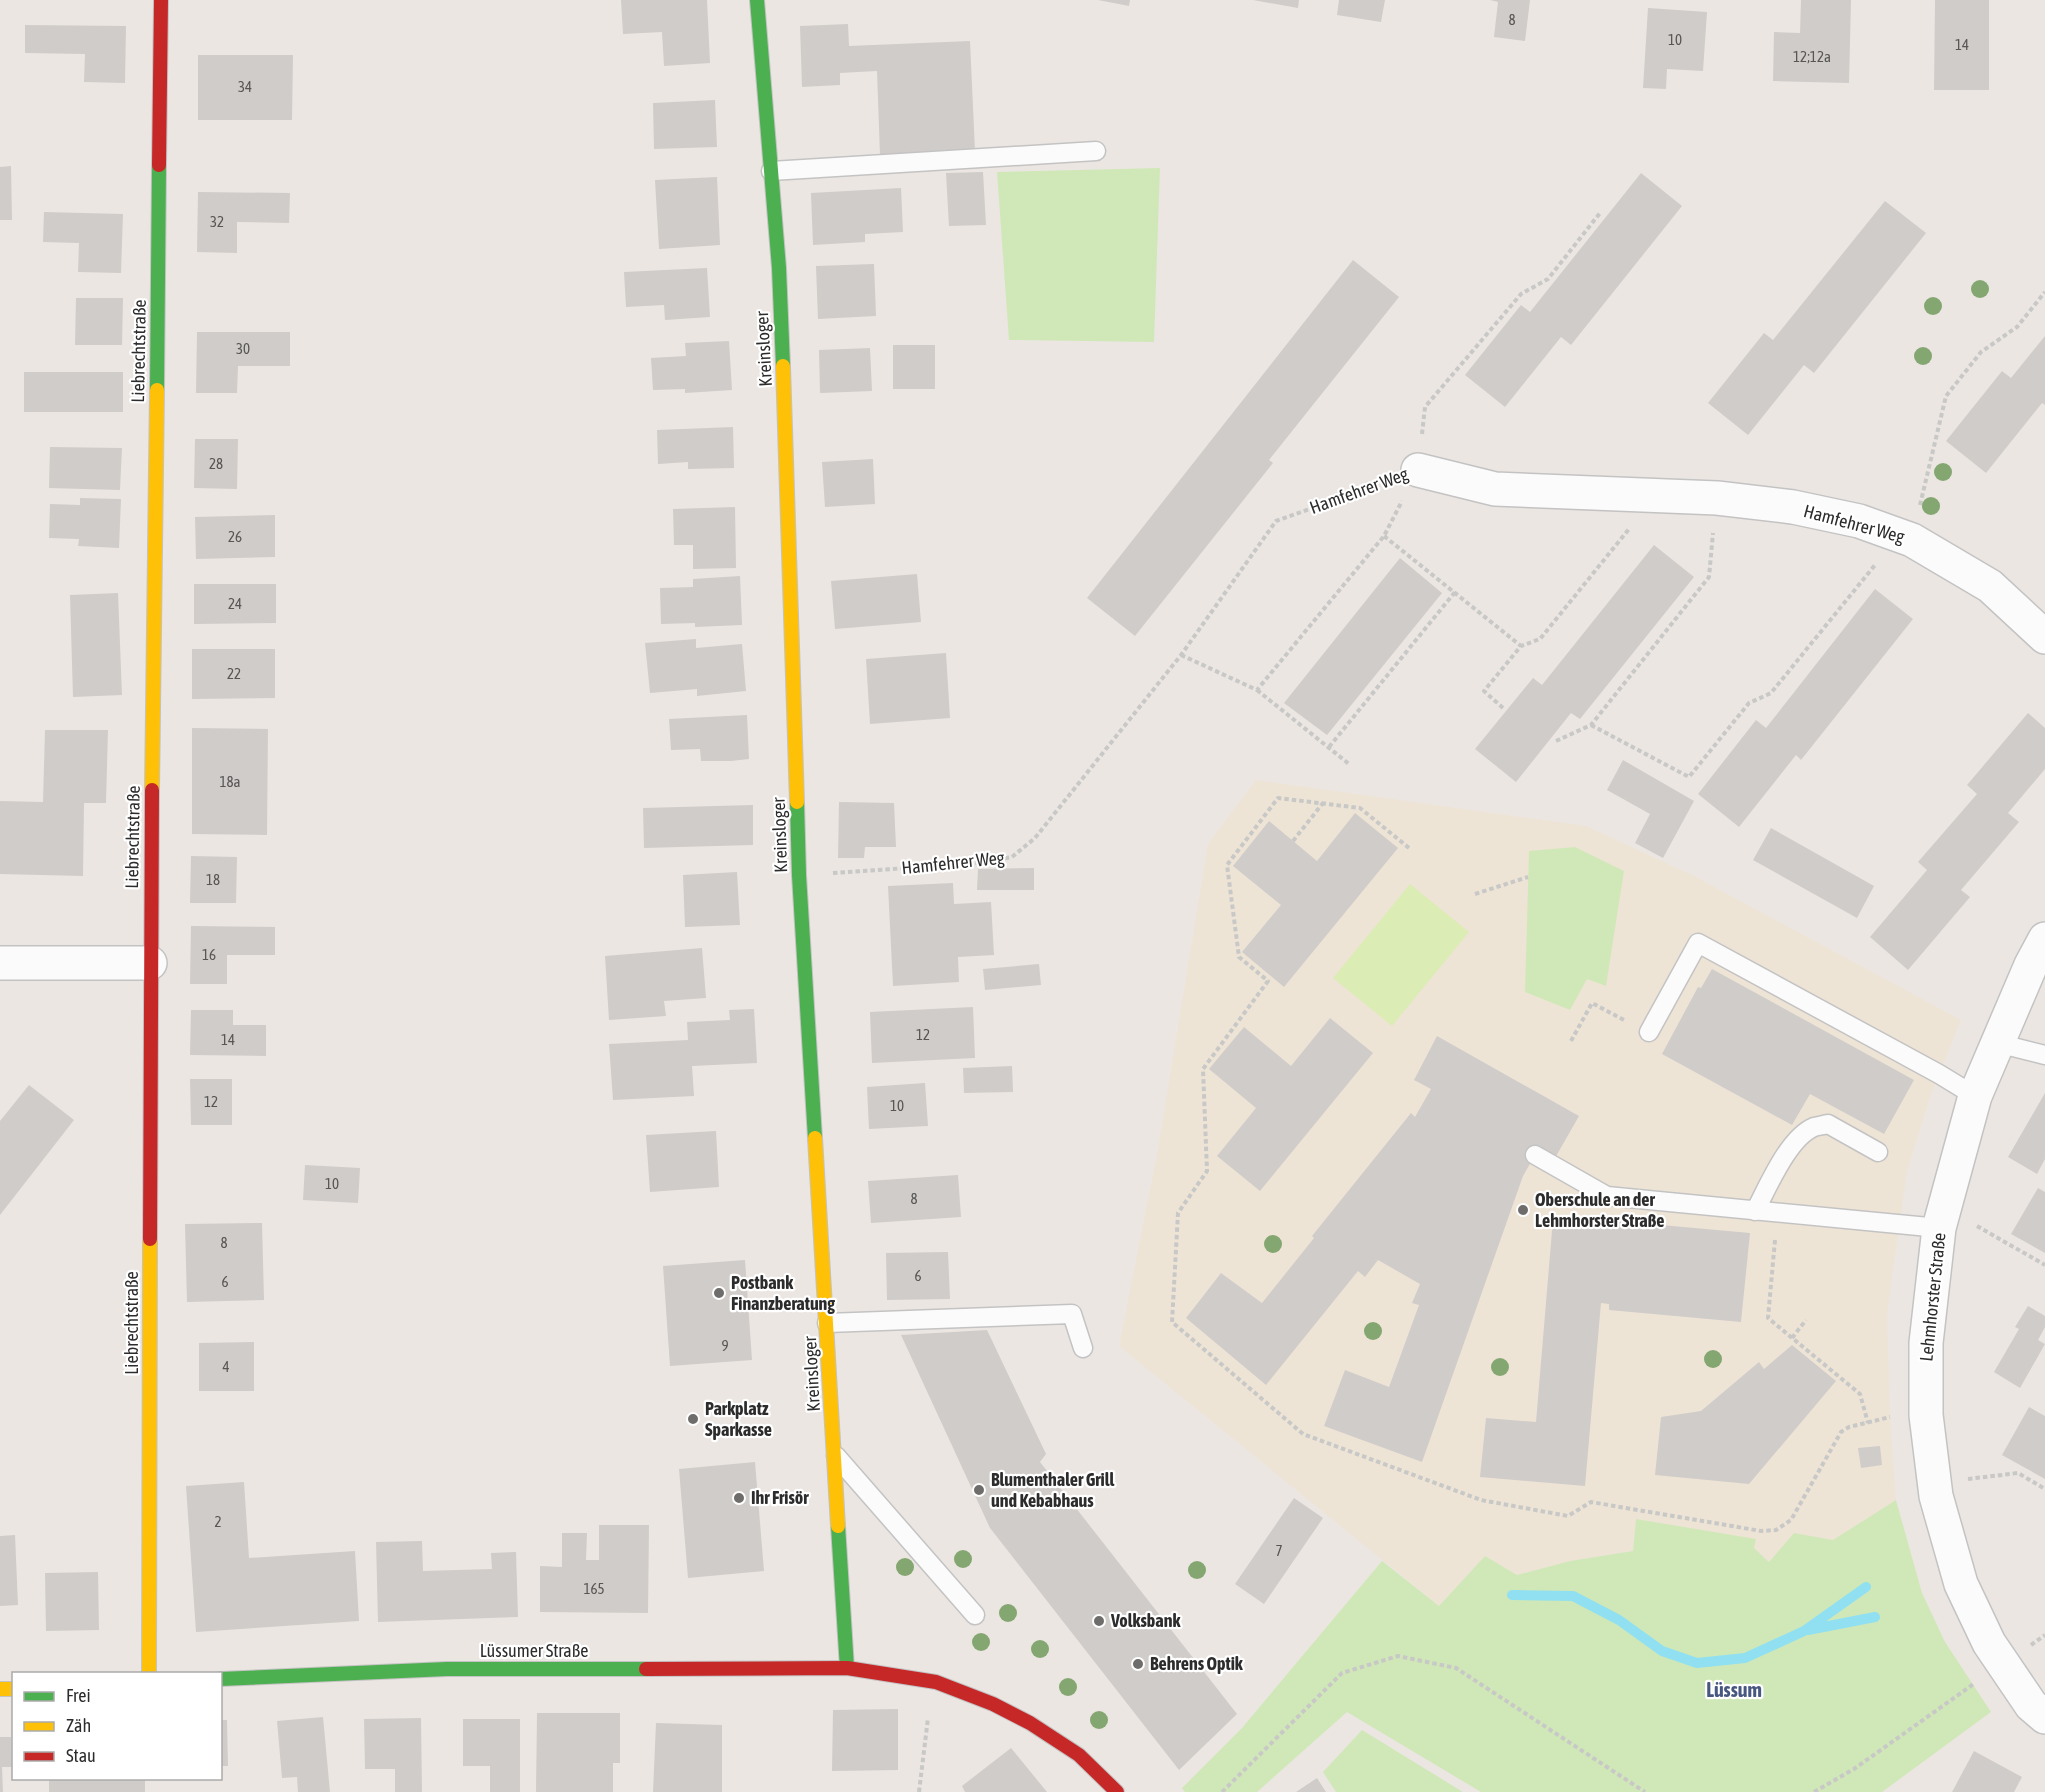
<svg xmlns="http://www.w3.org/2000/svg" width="2045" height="1792" viewBox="0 0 2045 1792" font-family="'Asap Condensed',sans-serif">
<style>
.education{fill:#eee4d6}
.green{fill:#d0e8b8}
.pitch{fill:#dcecb5}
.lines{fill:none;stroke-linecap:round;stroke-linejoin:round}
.stream{stroke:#90e0f2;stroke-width:10}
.building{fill:#d0ccc9}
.lane-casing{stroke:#c4c3c3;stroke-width:21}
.street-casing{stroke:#c4c3c3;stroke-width:36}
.fast-casing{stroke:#c4c3c3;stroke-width:16}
.slow-casing{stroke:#c4c3c3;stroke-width:16}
.jam-casing{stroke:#c4c3c3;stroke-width:16}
.path{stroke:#c8c8c7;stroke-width:4;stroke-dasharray:4.5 3;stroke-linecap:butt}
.lane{stroke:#fcfbfb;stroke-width:18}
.street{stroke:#fcfbfb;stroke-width:33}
.fast{stroke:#4caf50;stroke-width:14}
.slow{stroke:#ffc107;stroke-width:14}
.jam{stroke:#c62828;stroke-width:14}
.tree{fill:#84a671}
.poi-dot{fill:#6f6d6c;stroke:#fff;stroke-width:2}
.labels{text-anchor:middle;stroke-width:4.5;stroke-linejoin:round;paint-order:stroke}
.number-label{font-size:15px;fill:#575655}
.street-label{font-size:18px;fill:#2c2c2c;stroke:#fff}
.poi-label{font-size:18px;font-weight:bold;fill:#2c2c2c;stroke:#fff;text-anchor:start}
.neighbourhood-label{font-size:20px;font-weight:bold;fill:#485781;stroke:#fff}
</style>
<rect width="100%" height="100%" fill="#ebe6e2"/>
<path class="education" d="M1256,780L1586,826L1694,876L1961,1020L1930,1097L1907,1171L1896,1249L1887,1314L1890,1417L1896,1500L1833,1540L1794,1533L1769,1562L1754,1548L1756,1540L1636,1519L1633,1551L1570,1561L1517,1575L1485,1556L1439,1606L1119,1346L1158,1149L1208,844Z"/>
<path class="green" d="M1160,168L1154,342L1009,340L997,172Z
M1575,847L1624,871L1606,986L1587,979L1570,1010L1525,992L1529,851Z
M1896,1500L1922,1593L1945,1642L1991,1712L1882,1792H1481L1347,1712L1257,1792H1185L1182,1788L1242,1728L1382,1561L1439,1606L1485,1556L1517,1575L1570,1561L1633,1551L1636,1519L1756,1539L1754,1548L1769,1562L1794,1533L1833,1540Z
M1362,1730L1463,1792H1336L1323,1772Z"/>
<path class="pitch" d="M1410,884L1469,932L1392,1026L1333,978Z"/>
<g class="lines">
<path class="stream" d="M1512,1595L1573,1596L1619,1620L1662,1651L1697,1663L1745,1658L1804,1631L1866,1587
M1808,1630L1875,1617"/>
</g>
<path class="building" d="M621,0H707L710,63L664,66L662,32L623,34Z
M1098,0H1130L1129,6Z
M1253,0H1299L1298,8Z
M1339,0H1385L1381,22L1337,15Z
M1490,0H1530L1525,41L1494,37L1498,2Z
M1801,0H1851L1849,83L1773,81L1774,32L1800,33Z
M1935,0H1989V90H1934Z
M1648,8L1707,12L1703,71L1667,69L1666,89L1643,88Z
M848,24L849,46L970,41L975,151L880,155L877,71L840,73V85L802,87L800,26Z
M25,25L126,26L125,83L84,82L85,54L25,53Z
M198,55H293L292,120H198Z
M715,100L717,147L654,149L653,103Z
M11,166L12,220H0V167Z
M983,172L986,225L949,226L946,173Z
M1641,173L1682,206L1571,345L1561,337L1505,407L1465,375L1521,305L1530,312Z
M717,177L720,245L659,249L655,180Z
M901,188L903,232L865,234V242L813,245L811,193Z
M198,192L290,193L289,223L237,222V253L197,252Z
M1885,201L1926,233L1814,373L1804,365L1748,435L1708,403L1764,333L1773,340Z
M44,212L123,214L121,273L78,272L79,243L43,242Z
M1353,260L1399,297L1269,460L1273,463L1135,636L1087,598Z
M874,264L876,316L818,319L816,266Z
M707,268L710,317L665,320L664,305L626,307L624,272Z
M76,298H123L122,345H75Z
M197,332H290V366H238L237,393H196Z
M2045,336V405L2042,403L1986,473L1946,441L2002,371L2011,378Z
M729,341L732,390L685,393V389L653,390L651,358L686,356L685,343Z
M893,345H935V389H893Z
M870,348L872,391L820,393L819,350Z
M24,372H123V412H24Z
M733,427L734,468L688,469V462L658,464L657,430Z
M195,439H238L237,489L194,488Z
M50,447L122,448L120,490L49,488Z
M873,459L875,504L825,507L822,462Z
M80,498L121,499L119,548L78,546L79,539L49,538L50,504L80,505Z
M735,507L736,568L693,569V545H674L673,509Z
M275,515V557L196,559L195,517Z
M1654,545L1694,577L1580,719L1571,713L1516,782L1475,749L1533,678L1542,685Z
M1400,558L1442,593L1327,735L1284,703Z
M917,574L921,622L835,629L831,581Z
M740,576L742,625L695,627V623L661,624L660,588L693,587V579Z
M194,584H276V623L194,624Z
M1875,589L1913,619L1801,760L1796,755L1739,827L1698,794L1756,720L1766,728Z
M118,593L122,695L73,697L70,595Z
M696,639V648L742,644L746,691L697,696V689L650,693L645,643Z
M192,649H275V698L192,699Z
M946,653L950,718L870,724L866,659Z
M2028,713L2045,728V769L2008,813L2019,822L1961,890L1970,897L1908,970L1870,937L1927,870L1918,862L1977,794L1967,785Z
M747,715L749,759L731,761H701L700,749L671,750L669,719Z
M192,728L268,729L267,835L192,834Z
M45,730H108L106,803H84L83,876L0,874V801L43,802Z
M1623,760L1694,801L1663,858L1635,843L1650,814L1607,790Z
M839,802L894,803L896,847H865L864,858H838Z
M753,805V845L644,848L643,808Z
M1355,813L1398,848L1284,987L1242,952L1281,905L1233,866L1269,821L1317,861Z
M1771,828L1874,886L1857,918L1753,860Z
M191,856L237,857L236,903H190Z
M1034,868V890H977L978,869Z
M737,872L740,925L685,927L683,875Z
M953,883L954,904L991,902L994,955L958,957L959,982L893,986L888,886Z
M191,926L275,927V955H227V984H190Z
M702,948L706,998L664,1001L666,1016L609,1020L605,956Z
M1039,964L1041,985L985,990L983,969Z
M1712,969L1914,1080L1884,1134L1810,1094L1792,1125L1662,1054L1698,987L1701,988Z
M973,1007L975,1058L872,1063L870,1012Z
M754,1009L757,1063L692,1066L694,1096L613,1100L609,1044L688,1040L687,1022L730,1020L729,1010Z
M191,1010H233V1025H266V1056L190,1055Z
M1330,1018L1373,1053L1260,1191L1217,1156L1256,1108L1209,1069L1244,1027L1291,1066Z
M1437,1036L1579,1116L1555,1158L1539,1148L1523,1176L1422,1462L1324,1426L1345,1370L1389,1387L1419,1305L1412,1303L1420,1284L1378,1260L1365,1277L1358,1271L1266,1385L1186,1318L1221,1273L1262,1303L1314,1238L1312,1236L1411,1113L1415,1117L1431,1089L1414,1080Z
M1012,1066L1013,1092L964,1093L963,1068Z
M190,1079H232V1125H191Z
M925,1083L928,1126L869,1129L867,1087Z
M29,1085L74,1120L0,1215V1121Z
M2045,1093V1159L2037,1174L2008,1157Z
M716,1131L719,1187L650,1192L646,1135Z
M305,1165L360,1168L358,1203L303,1200Z
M958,1175L961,1217L871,1223L868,1181Z
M2038,1188L2045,1192V1253L2011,1234Z
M1553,1219L1608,1226L1607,1227L1616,1228L1617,1221L1750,1233L1741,1322L1609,1310V1304L1601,1303L1585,1486L1480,1477L1486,1418L1536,1422Z
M262,1223L264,1300L187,1302L185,1224Z
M948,1252L950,1299L887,1300L886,1253Z
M745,1260L752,1360L670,1366L663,1266Z
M2028,1306L2045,1316V1327L2038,1340L2045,1344L2020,1388L1994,1372L2019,1329L2015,1327Z
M987,1330L1046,1454L1040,1462L1237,1714L1179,1770L990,1528L901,1335Z
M254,1342V1391H199V1343Z
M1792,1345L1836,1381L1749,1484L1655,1475L1661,1417L1701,1411L1759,1362L1764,1369Z
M2029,1407L2045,1416V1479L2002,1455Z
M1880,1446L1882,1465L1861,1468L1858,1448Z
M755,1462L764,1571L688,1578L679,1469Z
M244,1482L249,1558L355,1551L359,1621L196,1632L186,1486Z
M1294,1498L1323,1518L1264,1604L1235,1584Z
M599,1525H649L648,1613L540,1612V1566L562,1567V1533H587L586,1560H599Z
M15,1535L18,1605L0,1606V1536Z
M422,1541L423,1571L492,1569L491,1553L516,1552L518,1617L378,1622L376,1542Z
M98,1572L99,1630L46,1631L45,1573Z
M898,1709V1770L832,1771L833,1710Z
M537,1713H620V1763H613V1792H536Z
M323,1717L330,1792H298L297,1777L282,1778L277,1721Z
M421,1718L422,1792H395V1769H365L364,1719Z
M463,1719H520V1792H490V1766H463Z
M220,1720H227L228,1766H220Z
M656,1723L722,1725V1792H653Z
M0,1737H11L12,1767H2L3,1792H0Z
M1011,1748L1047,1792H965L962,1786Z
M1974,1751L2022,1777L2014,1792H1952Z
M1317,1778L1326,1792H1296Z
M49,1779H145V1792H49Z"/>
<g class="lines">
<g class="lane-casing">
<path id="lane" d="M771,171L1096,151
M1649,1032L1698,943L1939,1074L1975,1096
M1997,1043L2045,1055
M1535,1155L1607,1196L1939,1228
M1755,1211C1768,1187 1788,1138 1814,1127C1818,1126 1824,1125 1828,1124L1878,1152
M827,1323L1072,1314L1083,1348
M836,1456L975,1615"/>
</g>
<g class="street-casing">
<path id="street" d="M1418,470L1495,489L1717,498L1793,507L1859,521L1912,540L1990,586L2045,637
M2045,939L2031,965L1975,1096L1939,1228L1926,1343V1415L1936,1496L1961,1584L1989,1643L2031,1705L2045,1717
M0,963H150"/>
</g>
<g class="fast-casing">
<path id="fast" d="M757,0L779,268L783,366
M157,390L159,165
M797,802L799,875L815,1138
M838,1526L847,1668
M220,1679L447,1669H646"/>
</g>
<g class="slow-casing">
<path id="slow" d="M783,366L797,802
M152,790L157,390
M815,1138L838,1526
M149,1674L150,1239
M0,1689H14"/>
</g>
<g class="jam-casing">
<path id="jam" d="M159,165L161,0
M150,1239L152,790
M646,1669L847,1668L936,1682L993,1704L1030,1723L1079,1755L1117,1792"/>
</g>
<path class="path" d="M1422,434L1425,407L1521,294L1548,279L1600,213
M1920,505L1946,396L1981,352L2017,327L2045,292
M1384,536L1521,646
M1181,655L1257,690L1384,536L1402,501
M1257,690L1349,764
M1503,708L1484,691L1521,646L1540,639L1629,529
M1591,725L1689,777L1749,703L1771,693L1875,565
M1556,741L1591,725L1709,577L1713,533
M1329,747L1455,592
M1293,841L1323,803
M1409,848L1360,808L1278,798L1227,865L1239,957L1268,981L1203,1069L1207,1171L1178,1213L1172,1322L1303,1434L1481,1500L1568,1516L1591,1502L1761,1531L1776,1530L1791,1520L1841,1432L1849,1427L1890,1417
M833,873L980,863L1012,857L1035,838L1181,655L1276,521L1386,482
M1475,894L1528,877
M1571,1041L1592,1003L1624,1020
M1977,1226L2045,1265
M1775,1240L1768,1318L1860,1394L1868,1423
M1792,1338L1806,1320
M1968,1479L2018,1473L2045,1489
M2031,1645L2045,1635
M919,1792L928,1718
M1222,1792L1342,1673L1398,1656L1456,1668L1645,1792
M1814,1792L1854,1769L1975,1683"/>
<use href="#lane" class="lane"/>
<use href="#street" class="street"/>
<use href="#fast" class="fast"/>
<use href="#slow" class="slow"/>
<use href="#jam" class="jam"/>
</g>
<g class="tree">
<circle cx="1980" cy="289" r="9"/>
<circle cx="1933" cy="306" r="9"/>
<circle cx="1923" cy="356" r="9"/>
<circle cx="1943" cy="472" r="9"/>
<circle cx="1931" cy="506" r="9"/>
<circle cx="1273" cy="1244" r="9"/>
<circle cx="1373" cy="1331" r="9"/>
<circle cx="1713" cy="1359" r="9"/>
<circle cx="1500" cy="1367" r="9"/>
<circle cx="963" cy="1559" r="9"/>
<circle cx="905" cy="1567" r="9"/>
<circle cx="1197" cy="1570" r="9"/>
<circle cx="1008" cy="1613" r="9"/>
<circle cx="981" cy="1642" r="9"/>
<circle cx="1040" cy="1649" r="9"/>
<circle cx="1068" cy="1687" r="9"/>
<circle cx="1099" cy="1720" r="9"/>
</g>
<g class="poi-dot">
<circle cx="1523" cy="1210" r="6"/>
<circle cx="719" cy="1293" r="6"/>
<circle cx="693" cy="1419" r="6"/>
<circle cx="979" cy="1490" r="6"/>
<circle cx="739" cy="1498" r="6"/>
<circle cx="1099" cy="1621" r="6"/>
<circle cx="1138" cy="1664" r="6"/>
</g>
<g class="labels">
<g class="number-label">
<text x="1512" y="25">8</text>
<text x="1675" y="45">10</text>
<text x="1962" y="50">14</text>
<text x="1812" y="62">12;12a</text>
<text x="245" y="92">34</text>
<text x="217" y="227">32</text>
<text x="243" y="354">30</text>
<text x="216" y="469">28</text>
<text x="235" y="542">26</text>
<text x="235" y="609">24</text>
<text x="234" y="679">22</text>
<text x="230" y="787">18a</text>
<text x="213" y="885">18</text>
<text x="209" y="960">16</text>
<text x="923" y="1040">12</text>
<text x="228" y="1045">14</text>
<text x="211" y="1107">12</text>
<text x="897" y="1111">10</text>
<text x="332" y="1189">10</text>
<text x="914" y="1204">8</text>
<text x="224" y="1248">8</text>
<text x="918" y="1281">6</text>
<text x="225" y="1287">6</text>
<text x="725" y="1351">9</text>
<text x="226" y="1372">4</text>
<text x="218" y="1527">2</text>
<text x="1279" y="1556">7</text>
<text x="594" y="1594">165</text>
</g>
<g class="street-label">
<text transform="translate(764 349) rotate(-93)" y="6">Kreinsloger</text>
<text transform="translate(139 351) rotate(-89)" y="6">Liebrechtstraße</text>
<text transform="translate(1359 491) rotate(-20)" y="6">Hamfehrer Weg</text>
<text transform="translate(1854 524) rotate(15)" y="6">Hamfehrer Weg</text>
<text transform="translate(780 835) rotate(-92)" y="6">Kreinsloger</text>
<text transform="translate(133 837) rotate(-89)" y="6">Liebrechtstraße</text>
<text transform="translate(953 863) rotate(-6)" y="6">Hamfehrer Weg</text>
<text transform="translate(1933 1297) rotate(-84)" y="6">Lehmhorster Straße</text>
<text transform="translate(132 1323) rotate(-90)" y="6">Liebrechtstraße</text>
<text transform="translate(812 1374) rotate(-93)" y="6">Kreinsloger</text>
<text x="534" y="1657">Lüssumer Straße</text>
</g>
<g class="poi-label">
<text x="1535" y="1206">Oberschule an der<tspan x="1535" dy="21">Lehmhorster Straße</tspan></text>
<text x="731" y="1289">Postbank<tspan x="731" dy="21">Finanzberatung</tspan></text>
<text x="705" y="1415">Parkplatz<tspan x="705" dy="21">Sparkasse</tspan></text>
<text x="991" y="1486">Blumenthaler Grill<tspan x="991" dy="21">und Kebabhaus</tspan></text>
<text x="751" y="1504">Ihr Frisör</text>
<text x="1111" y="1627">Volksbank</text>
<text x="1150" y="1670">Behrens Optik</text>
</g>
<g class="neighbourhood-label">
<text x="1734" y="1697">Lüssum</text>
</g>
</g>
<rect x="12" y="1672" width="210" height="108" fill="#ffffff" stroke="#ababab" stroke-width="1.5"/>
<rect x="24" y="1692" width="30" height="9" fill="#4caf50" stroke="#ababab" stroke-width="1.5"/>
<text x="66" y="1702" font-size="18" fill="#2c2c2c">Frei</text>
<rect x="24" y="1722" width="30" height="9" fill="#ffc107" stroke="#ababab" stroke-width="1.5"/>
<text x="66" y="1732" font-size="18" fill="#2c2c2c">Zäh</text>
<rect x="24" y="1752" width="30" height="9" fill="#c62828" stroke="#ababab" stroke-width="1.5"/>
<text x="66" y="1762" font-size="18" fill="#2c2c2c">Stau</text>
</svg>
